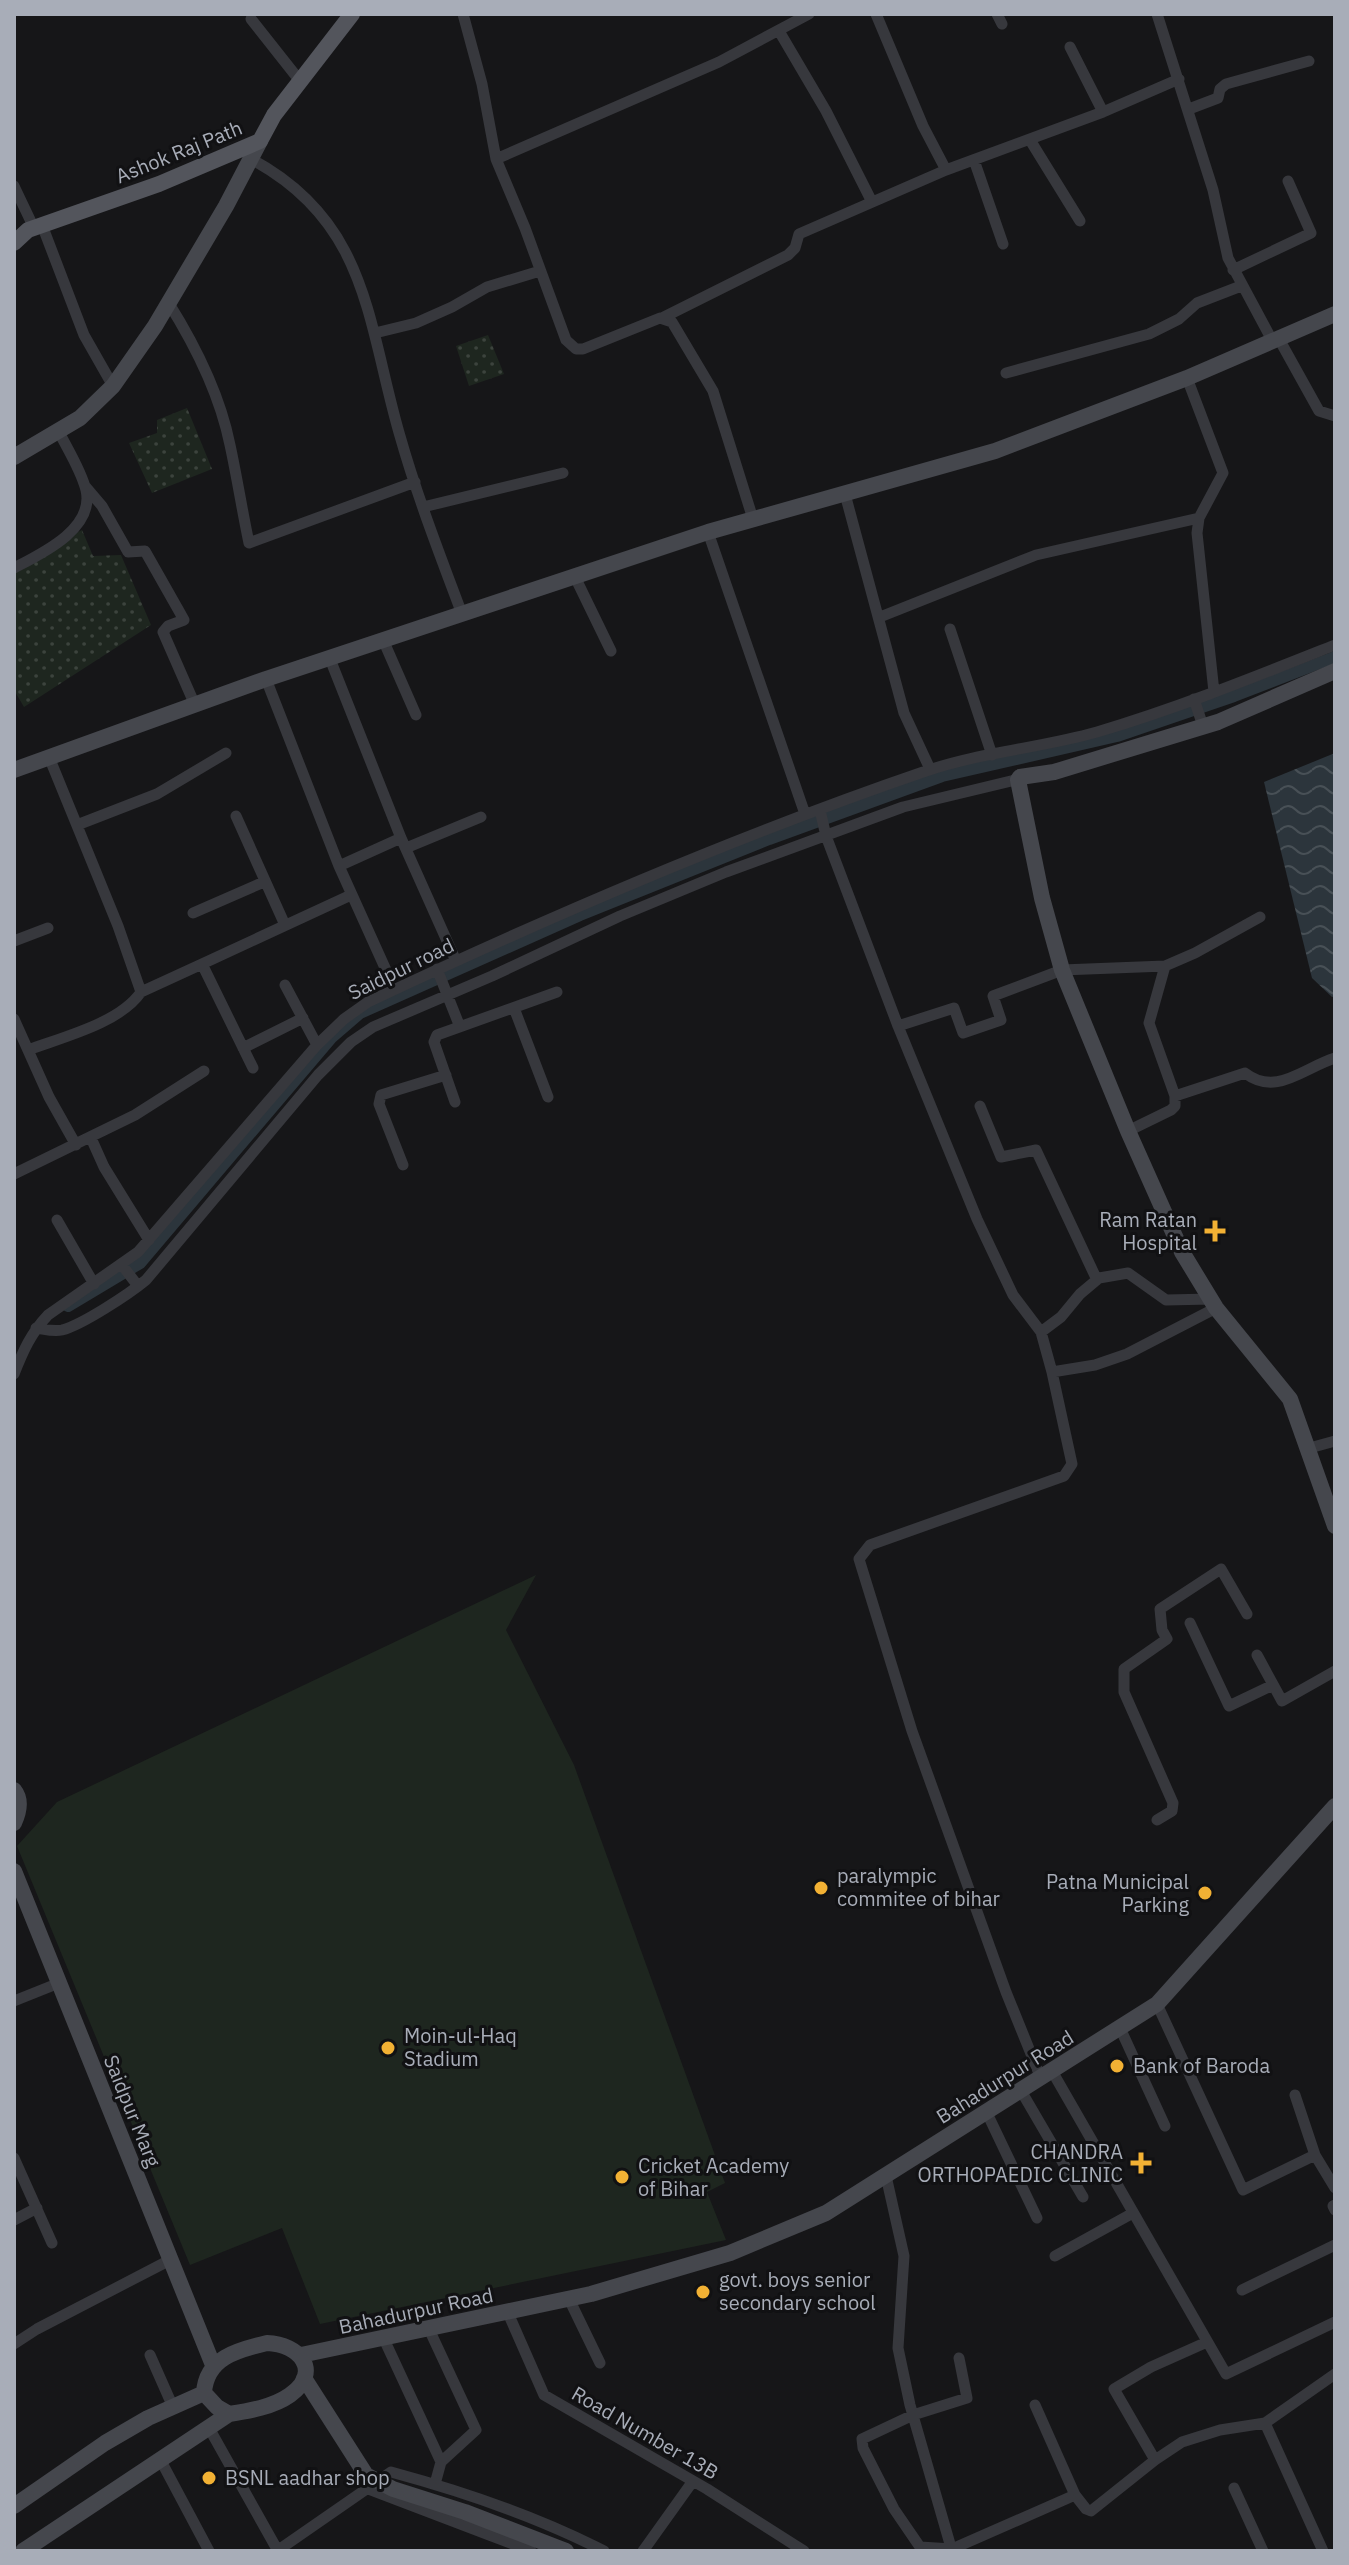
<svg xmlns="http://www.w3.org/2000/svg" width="1349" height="2565" viewBox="0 0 1349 2565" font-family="'IBM Plex Sans',sans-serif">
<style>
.green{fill:url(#green-dots)}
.pitch{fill:#1e261f}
.water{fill:url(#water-waves)}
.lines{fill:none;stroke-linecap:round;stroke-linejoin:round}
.canal{stroke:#2c353c;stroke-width:12}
.street{stroke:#37383d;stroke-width:11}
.secondary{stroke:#45474d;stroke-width:16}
.primary{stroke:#53555c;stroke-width:16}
.poi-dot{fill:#f2b134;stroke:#111113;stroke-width:3}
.labels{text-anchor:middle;stroke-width:6;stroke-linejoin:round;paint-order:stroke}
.street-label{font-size:20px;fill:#a8adb8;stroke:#111113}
.poi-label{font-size:20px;fill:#a8adb8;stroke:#111113;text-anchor:start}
</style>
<defs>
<pattern id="green-dots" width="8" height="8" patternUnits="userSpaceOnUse" patternTransform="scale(2)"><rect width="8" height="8" fill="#1e261f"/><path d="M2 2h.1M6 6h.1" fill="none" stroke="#3c433d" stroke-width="1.8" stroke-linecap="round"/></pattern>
<pattern id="water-waves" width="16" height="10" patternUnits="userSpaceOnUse" patternTransform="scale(2)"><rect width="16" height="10" fill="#2c353c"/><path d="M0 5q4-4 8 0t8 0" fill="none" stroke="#485056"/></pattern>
</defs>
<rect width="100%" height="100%" fill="#161618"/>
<path class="green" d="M488,335L504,374L469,386L456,346Z
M187,408L212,469L152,493L129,443L157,433V420Z
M82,530L93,556L121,555L151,625L24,707L14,690V567Z"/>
<path class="pitch" d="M536,1575L506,1630L574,1765L725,2183L707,2192L726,2240L320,2324L282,2228L190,2265L17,1846L57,1802Z"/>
<path class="water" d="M1335,753V996L1332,997L1312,978L1264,782Z"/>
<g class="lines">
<path class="canal" d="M68,1306L140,1263L331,1038L360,1013L580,915L769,839L942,776L1117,736L1234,696L1335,657"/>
<path class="street" d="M463,14L482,84L496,159L525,228L566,340L576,349H583L660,318L672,322L713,391L753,519
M997,14L1002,24
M1157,14L1213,190L1228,258L1273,342
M251,19L300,81
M779,31L826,111L872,202
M1070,47L1103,112
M1189,109L1218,98L1220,89L1226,84L1309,61
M1030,140L1080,221
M251,159C369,222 367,323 400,436C417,496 440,555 462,614
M496,159L719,62L809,14
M974,160L1003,244
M946,170L1103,112L1179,79
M14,186L34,228
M42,225L84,335L113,386
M1233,270L1311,233L1288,181
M168,302C195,345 220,395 230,445C237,477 242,510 249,543L415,482
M664,317L788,255L795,248L799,234L946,170L923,126L876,14
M375,333L416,323L452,307L487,287L540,271
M1279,339L1319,411L1335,416
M1006,373L1149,334L1179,319L1197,303L1241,286
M1187,378L1223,473L1199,518L1197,533L1214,692
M85,486L102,506L128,552L145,551L179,611L184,620L168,626L163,632L195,705
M845,494L904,713L930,769
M423,507L563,473
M708,532L805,814
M14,568C41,554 95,529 86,490C81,470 68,450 59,432
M575,577L611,651
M880,617L1036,555L1199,518
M950,629L992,755
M384,642L416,715
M330,659L401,838L456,961
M266,679L339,866L386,970
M1194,699L1203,726
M49,757L118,926L141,992L202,964
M820,810L826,836L898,1026L977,1219L1013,1295L1041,1332L1052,1372L1072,1464L1064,1476L870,1545L859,1559L912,1731L1006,1992L1040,2076
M236,816L285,925
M77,825L157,794L226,753
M406,848L481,817
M339,866L401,838
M193,913L264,882
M14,941L48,928
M437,969L460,1027
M285,985L317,1045
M514,1008L548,1097
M14,1019L49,1097L76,1145
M898,1026L954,1008L963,1033L1001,1020L993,996L1062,970L1165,966L1195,953L1260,917
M243,1048L303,1018
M28,1050C63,1037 120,1023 141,992
M253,1068L202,964L351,895
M1175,1096L1245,1073C1276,1097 1303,1068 1335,1058
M455,1102L434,1042L437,1035L557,992
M980,1106L1001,1157L1036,1150L1097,1280
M1128,1131L1171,1110L1175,1106V1096L1149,1023L1165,966
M91,1138L104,1167L149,1240
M403,1165L379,1104L381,1095L446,1075
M14,1174L135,1115L204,1071
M57,1220L94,1284
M122,1265L138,1286
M36,1328C44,1329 53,1332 62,1330C82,1325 129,1294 146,1280L318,1075L351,1042L373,1027L492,976L620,916L726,872L903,807L1019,779
M1041,1332L1061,1317L1080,1294L1099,1278L1128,1273L1166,1300L1211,1299
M1052,1372L1095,1365L1127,1354L1216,1308
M14,1374C23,1351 31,1333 48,1315L138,1252L317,1045L344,1019L368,1002C550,916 736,836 926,771C981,752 1041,748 1097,732C1178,708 1257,676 1335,645
M1306,1449L1335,1441
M1190,1623L1229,1706L1273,1685
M1257,1655L1282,1701L1335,1671
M1157,1820L1172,1811L1173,1803L1124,1692V1669L1167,1639L1162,1630L1160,1609L1221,1569L1247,1614
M14,2001L59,1983
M1157,2004L1243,2190L1315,2155L1295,2095
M1120,2028L1165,2126
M1052,2071L1226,2374L1335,2322
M1020,2089L1083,2197
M986,2111L1037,2218
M1315,2155L1335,2188
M14,2158L52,2243
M886,2176L904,2256L898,2348L910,2405L952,2551
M1335,2205L1333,2206L1335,2210
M14,2220L37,2208
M1055,2256L1133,2213
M1242,2290L1335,2245
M569,2299L600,2363
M508,2313L544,2395L707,2489L804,2551
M428,2327L476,2430L441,2462L435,2484
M383,2337L441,2462
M1207,2342L1151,2367L1114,2389L1155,2460L1182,2442L1220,2430L1265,2423L1335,2374
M14,2344L37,2329L170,2260
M150,2355L173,2407
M959,2358L967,2398L913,2415L862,2439L863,2448L894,2509L920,2547L952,2549L1075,2495L1035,2405
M1265,2423L1323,2551
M209,2428L278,2551
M160,2459L209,2551
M366,2488L531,2551
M1234,2488L1263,2551
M1075,2495L1086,2509L1091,2511L1155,2460
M277,2551L391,2472C465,2492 536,2516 604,2551
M643,2551L693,2481"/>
<path class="secondary" d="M14,457L80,418L113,386L155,326L226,206L260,141
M1335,671L1218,722L1054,772L1020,777L1018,780L1042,898L1062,970L1128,1131L1182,1252L1216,1308L1290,1399L1335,1526
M14,770L266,679L708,532L995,451L1187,378L1335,314
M14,1790C22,1800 19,1812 14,1823
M14,1871L213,2365
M267,2343C299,2344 323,2371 290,2395C273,2407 249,2411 229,2414L217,2407L204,2393C206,2358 237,2350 267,2343Z
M301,2355L591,2294L730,2253L826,2213L1157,2004L1335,1806
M304,2378L366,2475L393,2489L465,2512L566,2551
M14,2506L105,2443L148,2418L204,2393
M23,2551L229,2414"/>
<path class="primary" d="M14,243L28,230L159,184L260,141L274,115L352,14"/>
</g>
<g class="poi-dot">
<path d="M1211 1219h8v8h8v8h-8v8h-8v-8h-8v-8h8z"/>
<circle cx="821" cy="1888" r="8"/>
<circle cx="1205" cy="1893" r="8"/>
<circle cx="388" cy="2048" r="8"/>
<circle cx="1117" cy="2066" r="8"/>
<path d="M1137 2151h8v8h8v8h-8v8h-8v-8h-8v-8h8z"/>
<circle cx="622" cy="2177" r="8"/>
<circle cx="703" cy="2292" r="8"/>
<circle cx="209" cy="2478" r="8"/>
</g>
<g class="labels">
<g class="street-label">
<text transform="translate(179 152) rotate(-22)" y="7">Ashok Raj Path</text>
<text transform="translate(401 969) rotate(-26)" y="7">Saidpur road</text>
<text transform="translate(1005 2077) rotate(-32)" y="7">Bahadurpur Road</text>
<text transform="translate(132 2111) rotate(68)" y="7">Saidpur Marg</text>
<text transform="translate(416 2311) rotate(-12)" y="7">Bahadurpur Road</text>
<text transform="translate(645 2433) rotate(30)" y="7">Road Number 13B</text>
</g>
<g class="poi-label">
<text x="1197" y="1227" text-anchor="end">Ram Ratan<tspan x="1197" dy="23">Hospital</tspan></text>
<text x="837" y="1883">paralympic<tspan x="837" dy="23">commitee of bihar</tspan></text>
<text x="1189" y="1889" text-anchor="end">Patna Municipal<tspan x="1189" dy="23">Parking</tspan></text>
<text x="404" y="2043">Moin-ul-Haq<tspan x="404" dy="23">Stadium</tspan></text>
<text x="1133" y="2073">Bank of Baroda</text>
<text x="1123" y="2159" text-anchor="end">CHANDRA<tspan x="1123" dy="23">ORTHOPAEDIC CLINIC</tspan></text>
<text x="638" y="2173">Cricket Academy<tspan x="638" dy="23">of Bihar</tspan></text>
<text x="719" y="2287">govt. boys senior<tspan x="719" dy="23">secondary school</tspan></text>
<text x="225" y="2485">BSNL aadhar shop</text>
</g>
</g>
<rect width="1349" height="2565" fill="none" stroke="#a8adb8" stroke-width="32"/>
</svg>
